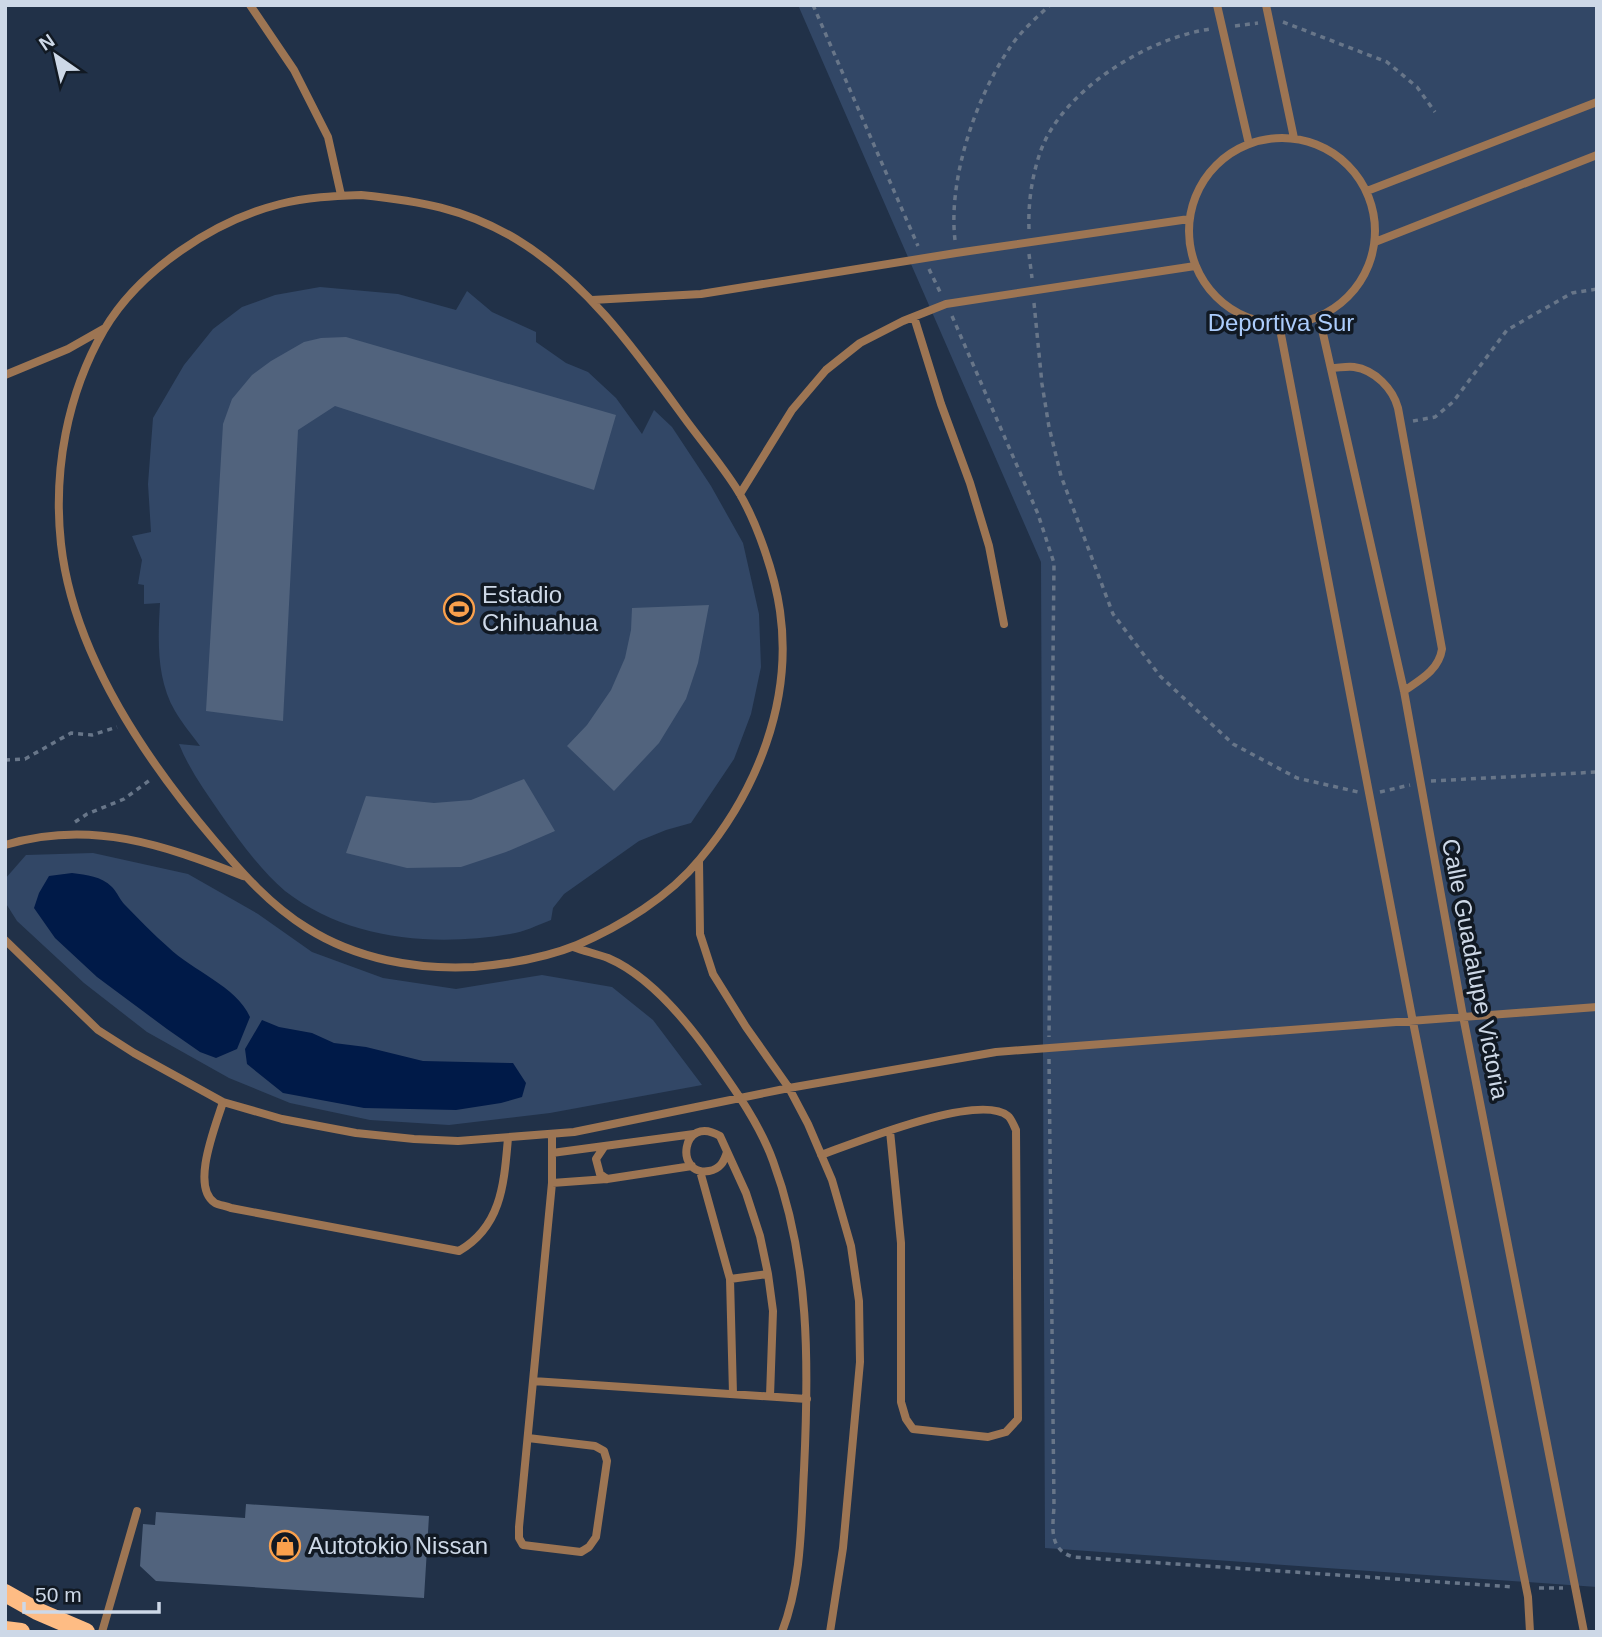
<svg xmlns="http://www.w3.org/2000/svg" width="1602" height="1637" viewBox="0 0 1602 1637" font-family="Helvetica,sans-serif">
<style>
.green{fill:#324766}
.water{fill:#001a48}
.building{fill:#51637d}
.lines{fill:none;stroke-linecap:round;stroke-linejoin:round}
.path{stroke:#687689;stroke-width:3.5;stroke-dasharray:5 5;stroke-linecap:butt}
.lane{stroke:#9d7553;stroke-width:8}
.primary{stroke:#febc84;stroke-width:18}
.labels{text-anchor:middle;stroke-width:7;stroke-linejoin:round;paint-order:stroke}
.park-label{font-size:24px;fill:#acccfb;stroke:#111923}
.poi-label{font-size:24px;fill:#cdd8e7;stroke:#111923;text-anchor:start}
.street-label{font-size:24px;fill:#cdd8e7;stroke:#111923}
</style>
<rect width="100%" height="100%" fill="#213148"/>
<path class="green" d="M798,5H1597V1587L1045,1548L1041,562Z
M320,287L398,294L456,310L467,291L492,312L536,332V342L566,363L588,372L616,398L642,434L654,410L672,427L711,486L743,543L759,614L761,667L751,714L734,759L691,823L666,830L639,841L564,894L553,908L551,920C538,925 524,932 510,934C434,947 348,940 285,891C261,871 238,839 220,813C205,791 189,769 179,744L200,746C192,735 182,723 175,711C156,678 158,639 160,603L144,604V585L138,584L142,560L132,536L151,532L148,484L153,418L184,365L213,329L242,307L275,295Z
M93,853L188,874L258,914L312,952L383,978L456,989L542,975L612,987L653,1020L702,1085L550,1113L449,1125L370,1120L290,1103L229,1078L147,1032L84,983L17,921L5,902V879L26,855Z"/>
<path class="water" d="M72,873C87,875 101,876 112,887C117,892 120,900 125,905C139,919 153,934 168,947C193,971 236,986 250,1017L237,1049L216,1058L200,1052L167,1029L97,977L55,938L34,908L39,893L49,876Z
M262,1020L279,1027L312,1033L334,1043L366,1047L423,1061L513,1063L526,1083L522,1097L501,1103L456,1110L364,1108L283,1093L247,1064L245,1049Z"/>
<path class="building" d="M346,337L616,415L594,490L335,406L298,430L283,721L206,711L223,424L232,399L252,375L271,361L304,342L321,338Z
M709,605L698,663L686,699L659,743L614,791L567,746L587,725L611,690L625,658L631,630L632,608Z
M524,779L555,831L506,852L461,867L407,868L346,853L366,796L434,803L471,800Z
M246,1504L429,1516L424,1598L156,1581L140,1566L143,1524L155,1525L156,1512L245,1518Z"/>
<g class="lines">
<path class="path" d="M813,5L918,246
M1283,22L1387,62L1417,87L1435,112
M1235,26L1258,23
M1029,229C1028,203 1032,175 1041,150C1064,89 1148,38 1210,29
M955,240C948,180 975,99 1009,49C1019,33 1036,18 1050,5
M1029,254L1032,278
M929,269L941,294
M1034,303L1042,384L1049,427L1061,476L1113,614L1160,676L1233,744L1297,778L1358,792
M952,316L1038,514L1054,563L1049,1037
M1413,421L1435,417L1453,402L1507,330L1572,293L1597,289
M5,760L25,759L71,733L92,735L117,727
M1431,781L1597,772
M1380,792L1410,785
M75,822L87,814L124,799L150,780
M1049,1059L1054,1506C1053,1527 1048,1549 1073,1557L1514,1587
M1539,1588H1563"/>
<path class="lane" d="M250,5L294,70L328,137L341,195
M1217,5L1249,144
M1266,5L1294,138
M1189 231a93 93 0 1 1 186 0a93 93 0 1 1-186 0Z
M1367,191L1597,102
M361,195C419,201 464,208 516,239C587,282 635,350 683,416C701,441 722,465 738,491C757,522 775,575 780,611C793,701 757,791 700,859C669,897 621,926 577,945C545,958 508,964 474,967C416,970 356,959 307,928C270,905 242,873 214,840C145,759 73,652 61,544C53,471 67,394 104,330C139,270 214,221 280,204C307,197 334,196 361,195Z
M1375,242L1597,155
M592,300L701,294L956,253L1189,219
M1319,316L1404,691L1463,1016L1584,1632
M914,317L941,404L970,483L989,546L1004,624
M1279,324L1413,1022L1528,1597L1530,1632
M1331,368C1338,368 1347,366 1354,367C1375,370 1393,389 1398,408L1442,649C1439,670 1420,680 1404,691
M5,375L68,349L105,328
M740,494L792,410L826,370L860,343L903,321L946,304L1195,266
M5,845C91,819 164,845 243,876
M699,861L700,934L713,974L746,1027L789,1088L808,1124L832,1180L851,1246L859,1301L860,1362L843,1548L830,1632
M5,940L98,1030L134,1053L223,1102L282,1119L356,1133L414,1139L458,1141L574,1132L789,1088L996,1052L1597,1007
M573,947C584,951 597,954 608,958C650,976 689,1024 714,1060C736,1091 760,1125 773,1161C810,1261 809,1364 804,1470C801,1524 802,1580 782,1632
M223,1102C216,1125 190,1187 215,1203C219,1205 226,1206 231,1208L459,1251C502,1226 504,1183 508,1138
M604,1147L596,1159L600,1174L607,1179
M727,1152C724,1162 720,1169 709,1171C674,1177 681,1113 720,1136L746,1193L760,1236L768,1274L773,1311L770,1396
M552,1153L694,1134
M821,1155C855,1143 979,1092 1008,1116C1011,1118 1014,1126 1016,1130L1018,1419L1006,1432L988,1437L913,1429L906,1419L901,1402V1243L890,1131
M700,1171L730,1279L733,1394
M552,1183L607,1179L692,1166
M730,1279L768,1274
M533,1381L807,1399
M528,1438L595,1446L604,1451L607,1461L596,1537L589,1547L581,1552L523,1545L519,1538V1527L552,1183V1134
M102,1632L137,1511"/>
<path class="primary" d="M5,1593L37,1611L86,1632
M5,1630L21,1632"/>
</g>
<defs>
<g id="stadium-ring" transform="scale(1.575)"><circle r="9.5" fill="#111923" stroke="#f9a04c" stroke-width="1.5"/><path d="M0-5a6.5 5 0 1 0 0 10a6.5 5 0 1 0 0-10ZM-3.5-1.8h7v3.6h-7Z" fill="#f9a04c"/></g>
<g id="shop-ring" transform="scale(1.575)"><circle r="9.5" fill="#111923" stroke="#f9a04c" stroke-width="1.5"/><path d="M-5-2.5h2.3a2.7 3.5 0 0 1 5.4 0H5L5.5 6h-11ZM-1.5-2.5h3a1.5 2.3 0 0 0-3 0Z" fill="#f9a04c"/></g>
</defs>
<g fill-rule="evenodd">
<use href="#stadium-ring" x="459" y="609"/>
<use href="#shop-ring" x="285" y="1546"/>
</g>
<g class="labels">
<g class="park-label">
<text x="1281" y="331">Deportiva Sur</text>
</g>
<g class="poi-label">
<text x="482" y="603">Estadio<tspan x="482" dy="28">Chihuahua</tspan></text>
<text x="308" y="1554">Autotokio Nissan</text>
</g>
<g class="street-label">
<text transform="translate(1475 969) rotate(79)" y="8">Calle Guadalupe Victoria</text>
</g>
</g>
<rect width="1602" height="1637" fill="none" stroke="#cdd8e7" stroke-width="14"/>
<g transform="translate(56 56) rotate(326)" stroke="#111923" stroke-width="5" paint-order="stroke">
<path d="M0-5L12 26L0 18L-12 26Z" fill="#cdd8e7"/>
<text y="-10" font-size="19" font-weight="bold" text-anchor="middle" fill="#cdd8e7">N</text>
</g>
<path d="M24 1602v10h135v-10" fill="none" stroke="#cdd8e7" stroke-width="3.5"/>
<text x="35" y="1602" font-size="21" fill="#cdd8e7" stroke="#111923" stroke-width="5" paint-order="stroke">50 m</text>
</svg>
